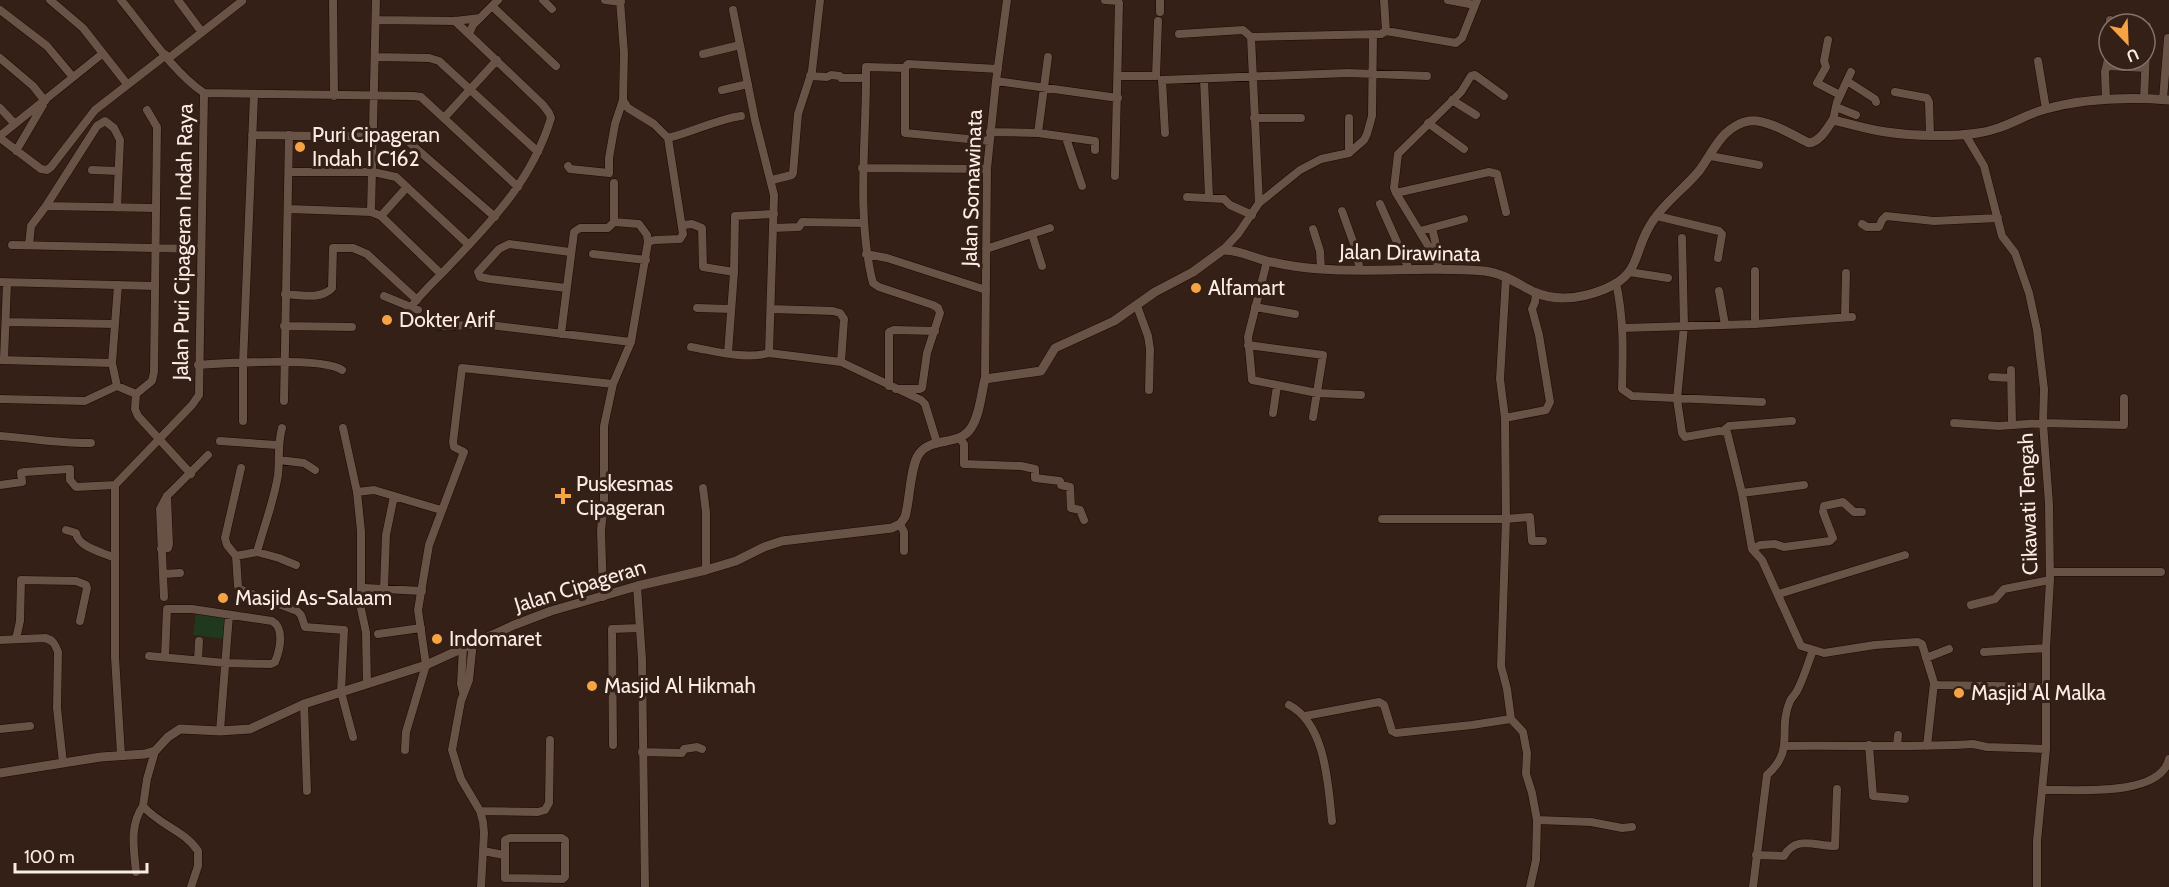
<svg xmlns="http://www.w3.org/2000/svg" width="2169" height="887" viewBox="0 0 2169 887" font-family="Cabin,sans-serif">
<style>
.green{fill:#1f381e}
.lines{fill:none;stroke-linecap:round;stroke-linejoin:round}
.minor-casing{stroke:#1b0902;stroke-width:9}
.tertiary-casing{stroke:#1b0902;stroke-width:10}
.minor{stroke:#695246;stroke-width:8}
.tertiary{stroke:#695246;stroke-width:9}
.poi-dot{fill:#f5a345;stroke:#342016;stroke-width:2}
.labels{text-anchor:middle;stroke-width:6;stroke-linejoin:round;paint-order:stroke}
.poi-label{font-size:21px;fill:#faece5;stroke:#342016;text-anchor:start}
.street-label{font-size:21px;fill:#faece5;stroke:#342016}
</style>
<rect width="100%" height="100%" fill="#342016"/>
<path class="green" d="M196,612L225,616L224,639L193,635Z"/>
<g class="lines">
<g class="minor-casing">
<path id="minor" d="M50,0L83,28L127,84
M121,0C146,30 172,71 204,93L414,96L421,97L518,187
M178,0L201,31
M333,0L334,96
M543,0L552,9
M605,0L621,2
M1105,0L1118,1L1119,3L1115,176
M1384,0L1386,31
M1448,0L1475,5
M492,6L556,66
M0,10L47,46L72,76
M733,10L755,120L774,195L769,353
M1160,12V0
M376,20L455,21L480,18
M2110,20V24
M469,34L473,25L498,0
M1179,34L1243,30L1251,37L1259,203
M1251,37L1381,34L1386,31L1456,43L1462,38L1477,0
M1828,40L1824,61L1826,67L1817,83L1840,95
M703,54L740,45
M375,57L429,58L439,61L538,152
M0,58L33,86L45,101
M169,58L242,1
M2038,61L2046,109
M2107,66L2145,68
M810,76L827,77L831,75L840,76L841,78H866V67L905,68
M1118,76H1156L1158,21
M866,78C866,144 857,209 871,275L873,283L879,287L933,305L938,308L940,313L927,353L922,388L920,389H896
M1204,79L1209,197
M996,81L1118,98
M1847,81L1875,99L1876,102
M722,90L748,84
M1895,92L1927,98L1929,102L1930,134
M2106,99L2105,72L2109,55
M2144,99L2147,26
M2163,99L2168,38
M623,100L628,108L654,124L668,138L683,234L680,239L655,240L648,242
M1452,100L1476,115
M1836,107L1856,115
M0,108L14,123
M444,118L497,60
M1254,118H1301
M1349,118V153
M1833,120L1837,102L1851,72
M1428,123L1464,149
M990,132L1038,133L1095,141V150
M1038,133L1048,57
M1165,133L1162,80L1348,73L1427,76
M1965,134L1984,166L2002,236L2015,253L2029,293L2037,330L2044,389L2043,423L2049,504L2050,580L2046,648V749L2037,841V887
M252,135L403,137L495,217
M0,136L102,54
M0,138L41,169L47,170L51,167L95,110L166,55
M668,138C694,132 714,120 741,116
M1066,138L1082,186
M989,141L905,133V68L908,64L998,69
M16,151L43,105
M1710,156L1759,165
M568,166L570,169L609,173V158L615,124L623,100L624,53L620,0
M862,168L987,169
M92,170L118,171
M290,172H373L396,177L469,245
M772,180L792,175L793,173L798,114L812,71L820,0
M1396,193L1394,188L1398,154L1461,92L1471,76L1475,75L1504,96
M1187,197L1224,199L1230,205L1252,215
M1380,204L1409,269
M46,206L155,208
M289,209L371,212L381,216L441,274
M1342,211L1355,247L1360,270
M371,212L376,0
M381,216L407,187
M1657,216L1719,231L1722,234L1718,258
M1862,224L1867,227H1879L1882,220L1886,216L1934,221L1998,218
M683,225L692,224L702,228L703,267L734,272
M773,228L799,227L802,222L863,223
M1432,228L1437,249L1435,257
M1313,229L1320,251L1321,269
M1420,231L1464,219
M1032,234L1042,266
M1682,238L1684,326L1677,399L1682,433L1685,437L1719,431L1727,432L1742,493L1752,549L1762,560L1801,646L1824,653L1875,645L1918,642L1922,644L1934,683L1938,685L2047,687
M12,245L200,249
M29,245L31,226L46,206L97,126L105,121L114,128L120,140L117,208
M986,249L1050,228
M1223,250L1238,234L1259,203L1300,170L1321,159L1349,153L1364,140L1367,134L1372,116L1373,34
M593,254L646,260
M866,254L887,258L986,290
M1267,261L1248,337L1252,380L1317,393L1361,395
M1439,268L1435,257L1396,193L1489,172L1497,174L1506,212
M1629,272L1668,278
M0,282L154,286
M1616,283C1624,318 1623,353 1622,389L1632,396L1762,402
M118,285L112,363L117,386L136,394L152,381L154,372L157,127L147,110
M566,288L490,279L480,277L478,272L499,249L509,244L570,252
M1719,291L1725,325
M285,294C300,295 321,300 332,288L333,248H353L367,254L417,300
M384,296L418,310
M1137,306L1148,336L1150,349L1149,390
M411,307C422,292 436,280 449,266C493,220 532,180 551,118L549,113L543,105L455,21
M1255,307L1295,314
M697,308L731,309
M771,309L833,311L840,313L844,319L841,362
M1845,317L1846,273
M6,322L115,324
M1755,324V271
M433,325C448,329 465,324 481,324L631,342
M284,326L352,327
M1623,328L1755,324L1852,317
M561,334L574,232L580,228H608L614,222V183
M1248,345L1323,355L1313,417
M691,347C715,351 745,360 769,353L841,362L921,400L925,404L937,443
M728,353L734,272L735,216L774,214
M4,359L7,283
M0,360L112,363
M198,365C226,363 323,357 342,370
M2011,370L2012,425
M1992,377L2011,378
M985,379L987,169L996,81L1007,0
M889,386V332L894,330L935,331
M136,394L135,409L138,416L191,474
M0,399L85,401L117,386
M284,401L289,135
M1273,413L1277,386
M1505,418L1500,379L1506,277
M243,421V363L254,95
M1954,423L1999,426L2043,423L2124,425V398
M343,428L357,492L361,531V609L366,632L367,684
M1723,431L1729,426L1792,421
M0,436C31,438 61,444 91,443
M959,438L964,444V464L1021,466L1035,469V478L1060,481L1061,485L1070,487L1071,508L1080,510L1084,520
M220,441L277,445
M279,460L304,463L315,470
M241,468L225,538L227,545L236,556L238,586L239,589L297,611L301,615L305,627L344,630L341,692L353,737
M70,469V480L76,487L115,485
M0,485L22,482L21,473L25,472L69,469
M604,485L638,483
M703,488L706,512V570
M357,492L374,490L441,510
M1742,493L1804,485
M1382,519H1506L1530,517L1532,541H1543
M900,524L904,532V551
M66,530L76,533C78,547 102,552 115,558
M161,549L168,548L169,544L167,496
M1752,549L1760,545L1775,544L1784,547L1830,541L1833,538L1823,512L1824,506L1843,502L1854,512H1862
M257,552C264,526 274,501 278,475C280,457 277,447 282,428
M236,556L257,552L279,558L296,565
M2050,572H2161
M164,574L180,573
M637,586L642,659L645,887
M365,588L422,591
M384,588L386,535L394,496
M1779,594L1905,555
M164,597L160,509L167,496L208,455
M603,597L601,530L604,504V426L613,384L631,342L648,242L647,235L639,224L614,222
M1971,605L1995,599L2004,589L2050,580
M378,634L421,628
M16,639L20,621L21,580L76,581L86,585L87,588L80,621
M0,640L45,638C53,640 55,644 58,652L57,708L63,763
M473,642L469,680L461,701L452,750L461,779L480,811L483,822L484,833L481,887
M1984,652L2046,648
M149,656L225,663L271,664L275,662C280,650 285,628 272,621L192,609H167L165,656
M1926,658L1949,649
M198,660L199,641
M463,692L461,684L463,647
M304,704L307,791
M1289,705C1326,724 1328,785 1332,821
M1305,716L1379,702L1384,705L1392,731L1396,733L1472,725L1511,719
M0,729L30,726
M220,731L229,615
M613,745L612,629L640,628
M1869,745L1873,796L1905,799
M1784,746C1847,745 1910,748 1973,744L1987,747L2046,749
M1897,746L1898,735
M1927,746L1934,683
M405,750L406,732L426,665L418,610L429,545L464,452L454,447L453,442L462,368L613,384
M155,751L147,779L143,806C159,825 184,830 198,851V866L191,887
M642,752L682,753L684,749L697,747L702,749
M121,755L115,657V485L192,405L199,395L204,93
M2043,790C2074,789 2160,798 2169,759
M480,811L538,812L545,810L549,803L550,740
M1537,820L1591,822L1622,828L1632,827
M510,838H562L565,840V877L563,879L505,878V840Z
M483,851L504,855
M1756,855L1784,856C1796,835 1815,846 1835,846L1837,789
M136,872C134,849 129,826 143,806
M1530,887L1536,860L1537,820L1532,793L1526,774L1527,753L1523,732L1511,719L1507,689L1501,666L1506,519L1505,418L1546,410L1550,402L1539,335L1532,309L1535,302L1536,293
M1753,887L1767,775C1796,749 1777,731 1790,701C1792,697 1796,694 1798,689C1804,677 1808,663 1813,650"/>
</g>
<g class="tertiary-casing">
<path id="tertiary" d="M0,773L101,757L145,754L155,751L168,737L180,729L220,731L250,729L304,704L426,665L514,625L551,611L637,586L706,570L736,561L764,547L782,541L892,528L900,524L905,517C910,501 910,466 919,454C931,436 959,447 971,428C980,415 981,394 985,379L1041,371L1055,348L1114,321L1155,292L1193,272L1223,250C1239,250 1251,257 1267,261C1284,265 1303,268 1320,269C1375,273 1430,266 1484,271C1503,273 1518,284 1534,292C1557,302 1583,298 1605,289C1640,274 1633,256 1648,229C1660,206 1683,190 1699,171C1708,159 1715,144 1725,134C1731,128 1741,122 1749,121C1766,118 1794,136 1809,143C1820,142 1827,128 1833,120C1851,124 1869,130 1886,132C1913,136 1951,137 1978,133C2003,130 2023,115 2046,109C2086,98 2128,97 2169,100"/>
</g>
<use href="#minor" class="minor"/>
<use href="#tertiary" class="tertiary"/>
</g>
<g class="poi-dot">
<circle cx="300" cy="147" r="6"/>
<circle cx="1196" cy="288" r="6"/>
<circle cx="387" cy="320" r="6"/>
<path d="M560 487h6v6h6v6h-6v6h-6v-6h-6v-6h6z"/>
<circle cx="223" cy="598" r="6"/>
<circle cx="437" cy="639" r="6"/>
<circle cx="592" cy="686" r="6"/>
<circle cx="1959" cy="693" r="6"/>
</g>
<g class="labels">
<g class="poi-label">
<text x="312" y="142">Puri Cipageran<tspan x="312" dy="24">Indah I C162</tspan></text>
<text x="1208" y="295">Alfamart</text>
<text x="399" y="327">Dokter Arif</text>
<text x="576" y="491">Puskesmas<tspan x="576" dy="24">Cipageran</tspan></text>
<text x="235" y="605">Masjid As-Salaam</text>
<text x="449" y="646">Indomaret</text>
<text x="604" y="693">Masjid Al Hikmah</text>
<text x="1971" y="700">Masjid Al Malka</text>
</g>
<g class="street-label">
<text transform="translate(972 188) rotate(-88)" y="7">Jalan Somawinata</text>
<text transform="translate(183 242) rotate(-89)" y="7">Jalan Puri Cipageran Indah Raya</text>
<text transform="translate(1410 253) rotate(1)" y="7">Jalan Dirawinata</text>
<text transform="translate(2028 504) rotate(-92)" y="7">Cikawati Tengah</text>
<text transform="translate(580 586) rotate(-17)" y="7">Jalan Cipageran</text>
</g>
</g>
<g transform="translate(2127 42) rotate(157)"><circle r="28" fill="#342016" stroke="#837269" stroke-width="1.5"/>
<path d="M0-4.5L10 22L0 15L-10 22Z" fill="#f5a345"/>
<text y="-9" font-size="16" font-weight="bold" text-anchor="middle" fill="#faece5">U</text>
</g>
<path d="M15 863v9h132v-9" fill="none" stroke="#faece5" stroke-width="3"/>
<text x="24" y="863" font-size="18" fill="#faece5" stroke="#342016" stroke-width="4.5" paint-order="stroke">100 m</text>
</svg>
